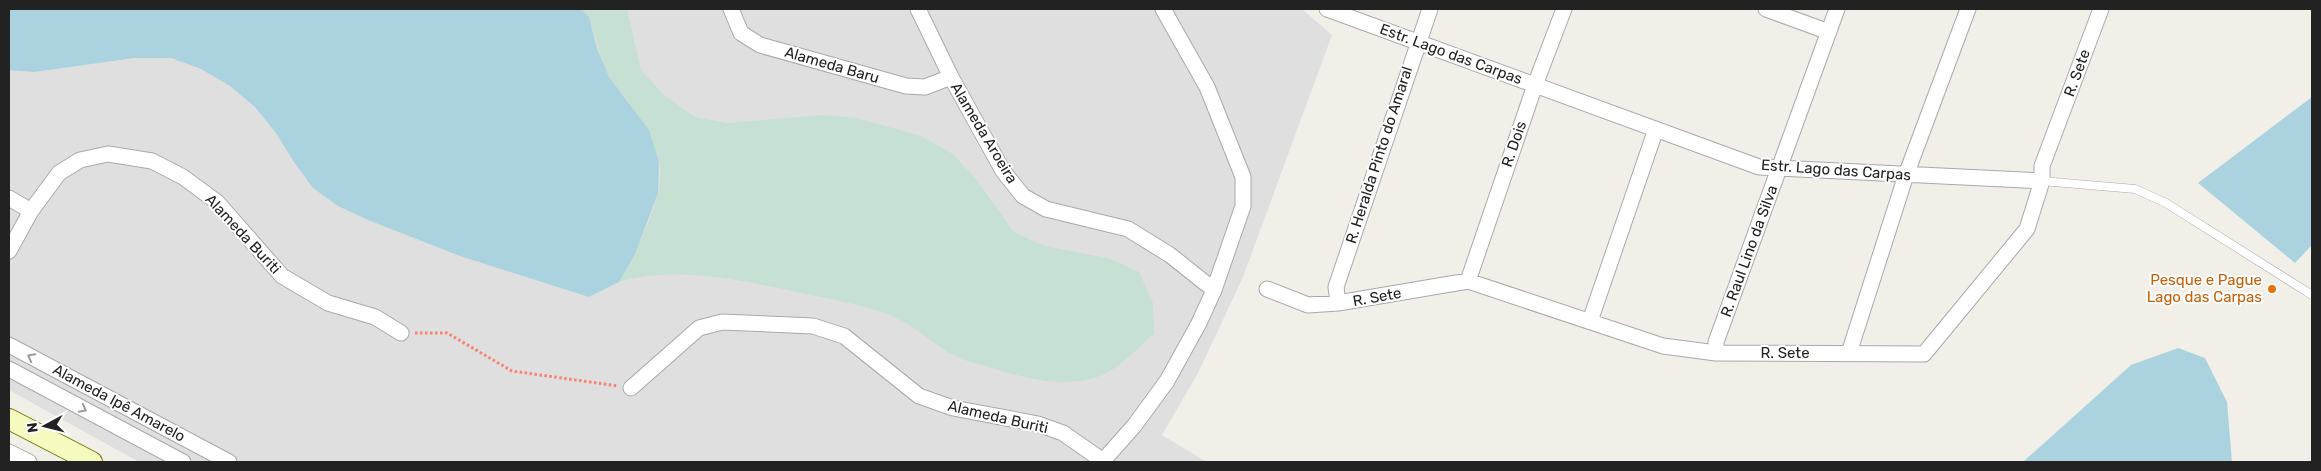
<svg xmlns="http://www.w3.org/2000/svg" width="2321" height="471" viewBox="0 0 2321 471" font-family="Rubik,sans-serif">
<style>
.residential{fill:#e0dfdf}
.wetland{fill:#c6e0d4}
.water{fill:#aad3df}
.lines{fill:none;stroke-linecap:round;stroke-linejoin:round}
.service-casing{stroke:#a9a9a9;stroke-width:9}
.minor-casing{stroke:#a9a9a9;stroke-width:17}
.secondary-casing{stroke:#707d05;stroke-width:22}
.path{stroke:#fa8072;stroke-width:3;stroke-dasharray:2.5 2.5;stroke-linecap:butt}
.service{stroke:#fff;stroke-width:8}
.minor{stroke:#fff;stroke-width:15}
.secondary{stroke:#f7fabf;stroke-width:20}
.oneway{stroke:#9c9c9c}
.food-dot{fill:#e8710a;stroke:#fff;stroke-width:2}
.labels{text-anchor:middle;stroke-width:4;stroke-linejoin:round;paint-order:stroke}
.street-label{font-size:15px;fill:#222;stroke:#fff}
.food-label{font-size:15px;fill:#c56008;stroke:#fff;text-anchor:end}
</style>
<rect width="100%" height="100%" fill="#f2efe9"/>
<path class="residential" d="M9,9H1302L1332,35L1243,277L1198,373L1162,435L1207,462H139L9,390Z"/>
<path class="wetland" d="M581,9H627L641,70L664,95L695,117L727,123L823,115L857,118L921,136L953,154L976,179L1014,232L1045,246L1108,258L1139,272L1153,303L1154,334C1138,348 1120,368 1100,376C1063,390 1021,377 985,366C976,363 965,361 957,357C936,347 920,330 900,320C869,304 835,301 801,293C746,281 674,265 619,282C634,256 668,191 659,161C653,143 641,122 631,106C625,95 614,86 608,75C598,55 596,24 581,9Z"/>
<path class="water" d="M9,9H581L589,17L597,48L609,77L649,130L659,162L658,193L635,254L619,282L589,297L460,256L368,220L338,206L313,188L294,162L276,133L255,107L230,86L201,69L171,58H134L34,72L9,70Z
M2312,97V245L2295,263L2198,183Z
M2178,348L2205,358L2227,402L2232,462H2023L2131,365Z"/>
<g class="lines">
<g class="service-casing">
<path id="service" d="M2042,181L2135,189L2166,203L2312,295"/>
</g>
<g class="minor-casing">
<path id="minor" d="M731,9L741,33L760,45L906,86L925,87L951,77
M918,9L951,77L1003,171L1023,196L1046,209L1128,229L1170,255L1214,290
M1327,9L1759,167L2042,181
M1766,9L1829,32
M9,198L31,211
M9,251L31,211L59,173L80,160L108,154L152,161L183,177L217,202L282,276L328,303L375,317L401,333
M1468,281L1535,85L1564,9
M1267,289L1308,305L1338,303L1468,281L1663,346L1716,353L1924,354L2027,229L2042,181V166L2101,9
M1338,303L1336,287L1430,9
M1590,321L1656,129
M9,345L229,462
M1716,353V342L1837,9
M1849,353L1906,175L1968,9
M9,369L183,462
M631,388L699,328L722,322L813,326L844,336L919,396L953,408L1038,424L1063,433L1103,461
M9,452L29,462
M1102,462L1134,426L1167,381L1199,323L1214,290L1243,206V177L1207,87L1163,9"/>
</g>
<g class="secondary-casing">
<path id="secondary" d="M9,419L92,462"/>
</g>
<path class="path" d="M415,333H447L512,371L618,386"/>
<use href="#service" class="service"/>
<use href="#minor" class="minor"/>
<use href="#secondary" class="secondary"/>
</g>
<defs><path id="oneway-chevron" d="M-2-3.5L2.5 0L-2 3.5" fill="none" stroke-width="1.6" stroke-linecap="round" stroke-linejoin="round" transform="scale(1.25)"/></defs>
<g class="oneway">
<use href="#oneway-chevron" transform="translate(31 357) rotate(-152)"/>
<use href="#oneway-chevron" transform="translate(83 409) rotate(28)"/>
</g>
<circle class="food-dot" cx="2272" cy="289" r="5"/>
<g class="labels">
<g class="street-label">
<text transform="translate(1451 54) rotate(20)" y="5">Estr. Lago das Carpas</text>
<text transform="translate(832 65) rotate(16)" y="5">Alameda Baru</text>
<text transform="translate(2077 73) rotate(-70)" y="5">R. Sete</text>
<text transform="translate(984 133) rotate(59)" y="5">Alameda Aroeira</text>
<text transform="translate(1514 144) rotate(-71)" y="5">R. Dois</text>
<text transform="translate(1379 155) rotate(-72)" y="5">R. Heralda Pinto do Amaral</text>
<text transform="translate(1836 170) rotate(4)" y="5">Estr. Lago das Carpas</text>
<text transform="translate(243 234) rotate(47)" y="5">Alameda Buriti</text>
<text transform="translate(1749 251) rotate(-70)" y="5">R. Raul Lino da Silva</text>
<text transform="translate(1377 297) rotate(-10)" y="5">R. Sete</text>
<text x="1785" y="358">R. Sete</text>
<text transform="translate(119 403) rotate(28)" y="5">Alameda Ipê Amarelo</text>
<text transform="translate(998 417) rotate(13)" y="5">Alameda Buriti</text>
</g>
<g class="food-label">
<text x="2262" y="285">Pesque e Pague<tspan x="2262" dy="17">Lago das Carpas</tspan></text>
</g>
</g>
<rect width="2321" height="471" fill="none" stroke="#222222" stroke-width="20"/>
<g transform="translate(45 426) rotate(263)" stroke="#ffffff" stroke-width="4" paint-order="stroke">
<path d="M0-4L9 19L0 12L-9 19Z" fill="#222222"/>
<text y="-8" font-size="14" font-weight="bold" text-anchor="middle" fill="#222222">N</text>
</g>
</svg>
